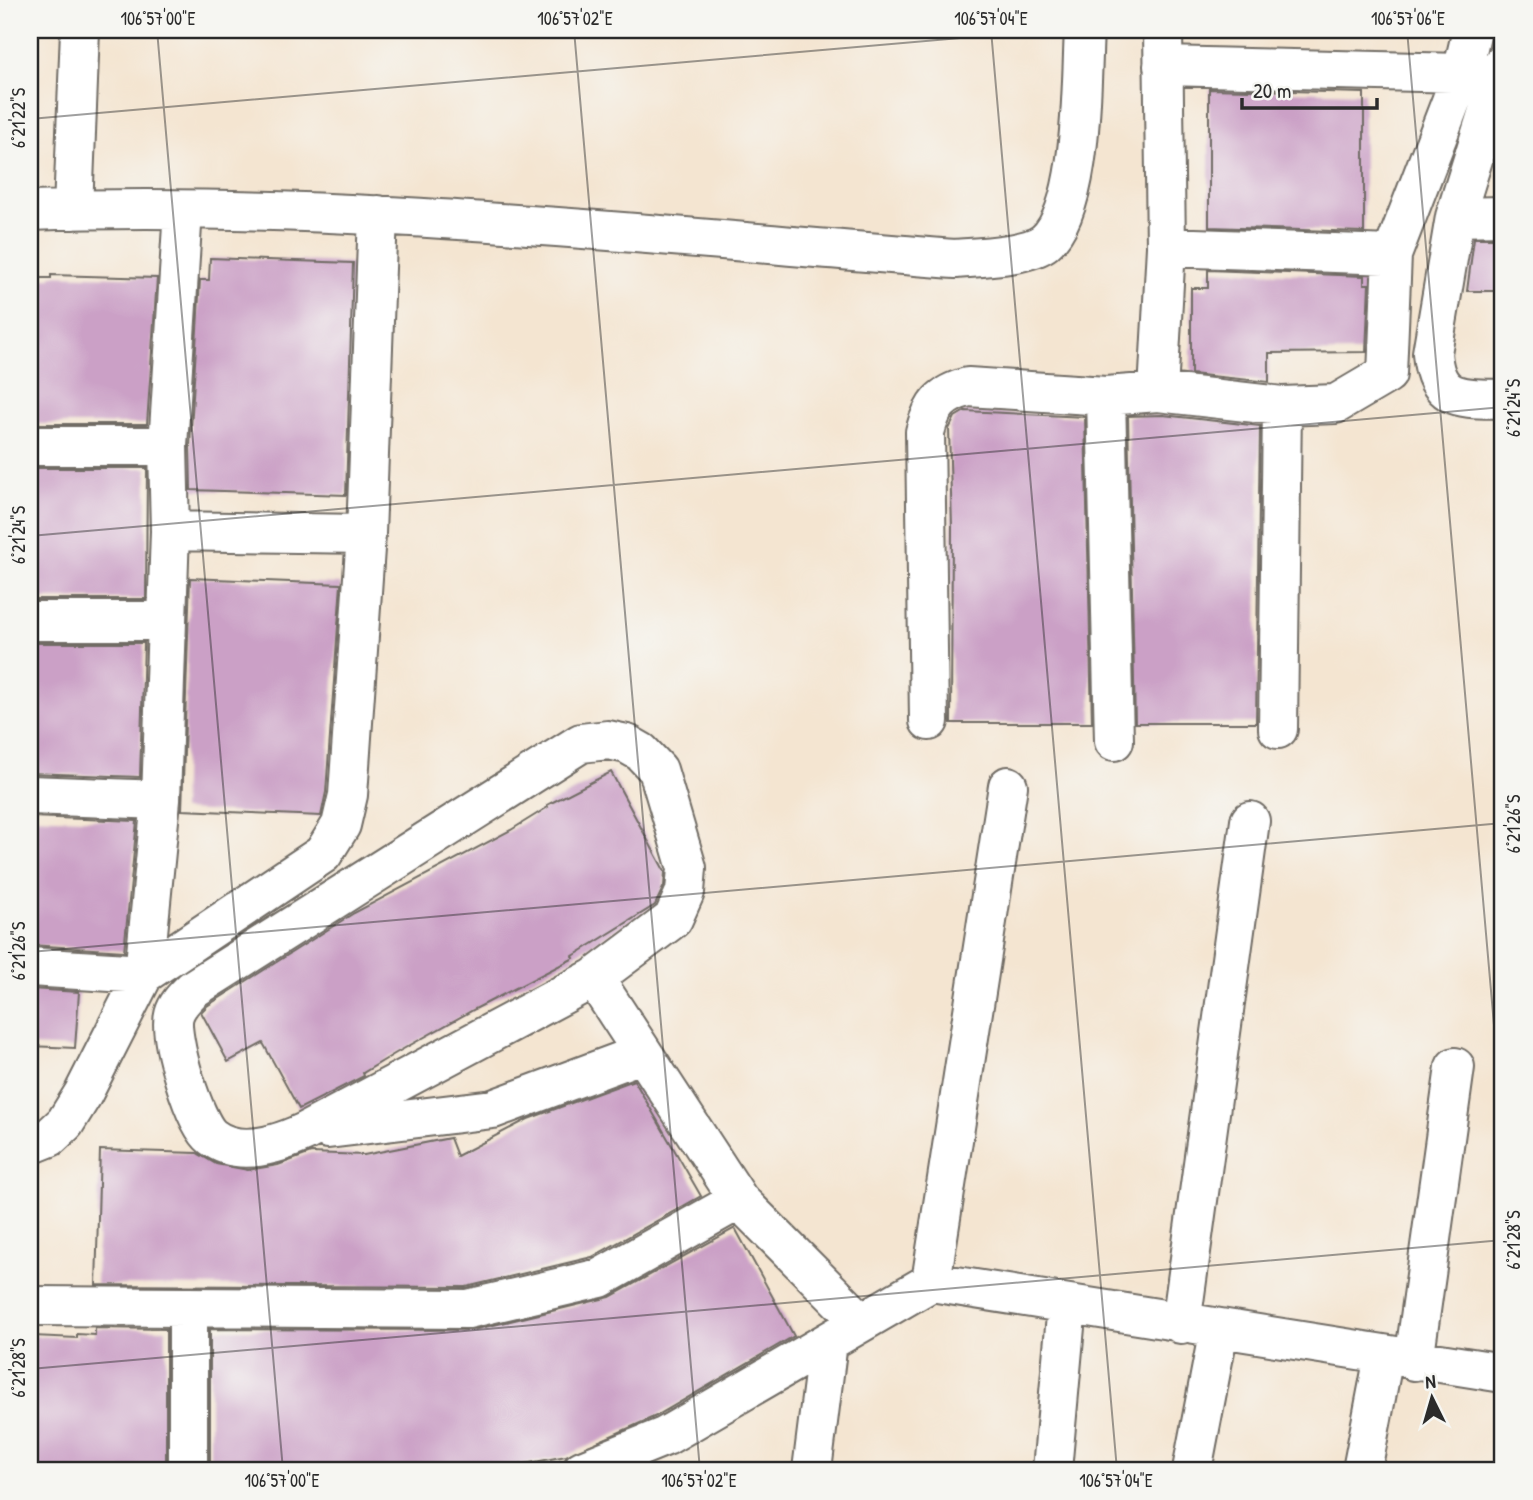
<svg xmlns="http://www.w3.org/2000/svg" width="1533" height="1500" viewBox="0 0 1533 1500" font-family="'Patrick Hand',sans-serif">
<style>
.building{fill:#cba0c6}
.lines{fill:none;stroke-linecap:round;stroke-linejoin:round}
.minor-casing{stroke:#716c65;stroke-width:42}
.minor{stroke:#fff;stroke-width:38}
.ticks{fill:none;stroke:#2b2b2b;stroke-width:2;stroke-opacity:0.45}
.neatline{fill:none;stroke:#2b2b2b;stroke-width:2.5}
.ticks-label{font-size:18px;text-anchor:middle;fill:#2b2b2b}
</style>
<rect width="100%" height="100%" fill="#f6f6f2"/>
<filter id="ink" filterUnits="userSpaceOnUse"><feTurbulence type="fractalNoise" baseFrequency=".0143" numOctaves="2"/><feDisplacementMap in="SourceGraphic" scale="14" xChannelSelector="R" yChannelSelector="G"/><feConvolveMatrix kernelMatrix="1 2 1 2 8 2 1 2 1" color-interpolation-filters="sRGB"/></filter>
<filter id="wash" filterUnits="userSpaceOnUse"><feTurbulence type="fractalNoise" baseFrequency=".00686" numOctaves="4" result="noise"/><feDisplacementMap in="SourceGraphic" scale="28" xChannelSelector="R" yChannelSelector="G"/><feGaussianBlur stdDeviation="1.57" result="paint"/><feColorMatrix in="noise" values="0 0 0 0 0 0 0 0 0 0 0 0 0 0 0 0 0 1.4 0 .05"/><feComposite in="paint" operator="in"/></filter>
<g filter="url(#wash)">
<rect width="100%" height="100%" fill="#f4e5d1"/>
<g id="blocks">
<path class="building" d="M1209,89L1364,93V232L1209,227Z
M1474,238H1501V291H1467Z
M210,258L353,263L346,495L191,490L190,446L200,280H209Z
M1208,270L1364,276V284H1369L1366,352L1269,353V382L1191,374V288H1208Z
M51,275L157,278L147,424H30V278H51Z
M965,411L1085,417L1092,723H951L952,526L949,429L955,417Z
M1163,415L1260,426L1256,723H1135L1128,416Z
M30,468H147L146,599H30Z
M190,578L341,584L326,792L321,816L182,810Z
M30,643H144L140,777L30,773Z
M611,772L665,872L664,886L655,905L573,956L574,958L475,1009L396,1053L363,1073L364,1076L299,1109L263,1043L228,1062L201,1012L207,1006L354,913L511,830L548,807L547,805Z
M30,817L137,821L124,951L30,945Z
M30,989L79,992L75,1048L30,1046Z
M634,1080L701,1196L592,1257L466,1287L96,1285L100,1150L197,1153L216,1164L248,1170L278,1165L311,1153L364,1155L450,1138L457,1156L528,1119Z
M735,1228L794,1336L656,1416L566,1456L494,1470H210V1329L473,1330L610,1297Z
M95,1328L166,1329V1469L30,1470L33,1336L77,1338V1334L95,1335Z"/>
</g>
</g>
<g filter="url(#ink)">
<use href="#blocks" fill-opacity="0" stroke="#716c65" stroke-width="2"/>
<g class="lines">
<g class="minor-casing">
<path id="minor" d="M1503,63L1455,217L1432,353C1436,402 1462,398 1503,399
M1163,66L1462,73
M73,210L80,30
M30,211C338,200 648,236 956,259C977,257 1028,256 1045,242C1084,208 1081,81 1084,30
M1455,217L1503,216
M1166,247L1392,255
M1158,392L1282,406L1336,404L1387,374L1392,255L1462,73L1472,30
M1106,396L1114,741
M30,446H168
M170,531L366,534
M30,621H167
M929,721L925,432C932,405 941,394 968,387L1106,396L1158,392L1166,247L1163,30
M1278,729L1282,406
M608,740L627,744L641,752L658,770L687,868L685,892L673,919L594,978L305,1132C279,1144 239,1158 212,1137C194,1123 168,1036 174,1015C177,1004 185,997 193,989L581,743Z
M30,795L161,800
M30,967L144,974L323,854L341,825L348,795L366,534L378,215
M594,978L739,1200L860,1321
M328,1129L493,1109L641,1054
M30,1145L50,1137L65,1123L83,1094L144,974L161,800L170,531L168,446L183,210
M931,1282L1008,786
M30,1306L468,1309L600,1278L739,1200
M1181,1324L1250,821
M1414,1361L1455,1067
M188,1470V1308
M582,1470L666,1436L931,1282L1503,1373
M812,1470L828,1342
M1052,1470L1067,1305
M1192,1470L1219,1329
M1362,1470L1384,1356"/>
</g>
<use href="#minor" class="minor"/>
</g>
</g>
<path class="ticks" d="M157,30L283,1470M574,30L700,1470M991,30L1117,1470M1407,30L1503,1128M30,119L1053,30M30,536L1503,407M30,952L1503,823M30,1369L1503,1240"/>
<rect width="1533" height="1500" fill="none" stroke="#f6f6f2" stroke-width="77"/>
<g transform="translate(1432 1398) rotate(355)" stroke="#f6f6f2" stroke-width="5" paint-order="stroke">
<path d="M0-5L12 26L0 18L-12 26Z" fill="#2b2b2b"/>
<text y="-10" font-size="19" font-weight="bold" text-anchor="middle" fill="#2b2b2b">N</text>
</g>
<path d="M1242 98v10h135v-10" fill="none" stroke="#2b2b2b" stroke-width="3.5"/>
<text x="1253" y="98" font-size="21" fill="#2b2b2b" stroke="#f6f6f2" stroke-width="5" paint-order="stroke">20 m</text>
<rect x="38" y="38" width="1456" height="1424" class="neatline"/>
<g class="ticks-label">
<text x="158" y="25">106°57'00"E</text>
<text x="575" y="25">106°57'02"E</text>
<text x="991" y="25">106°57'04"E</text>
<text x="1408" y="25">106°57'06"E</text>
<text transform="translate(19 118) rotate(-90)" y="6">6°21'22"S</text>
<text transform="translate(1514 408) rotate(-90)" y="6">6°21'24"S</text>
<text transform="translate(19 535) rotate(-90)" y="6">6°21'24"S</text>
<text transform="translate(1514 824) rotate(-90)" y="6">6°21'26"S</text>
<text transform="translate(19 951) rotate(-90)" y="6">6°21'26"S</text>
<text transform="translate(1514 1240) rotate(-90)" y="6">6°21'28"S</text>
<text transform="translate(19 1368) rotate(-90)" y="6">6°21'28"S</text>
<text x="282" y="1487">106°57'00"E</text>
<text x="699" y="1487">106°57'02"E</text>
<text x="1116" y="1487">106°57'04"E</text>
</g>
</svg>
